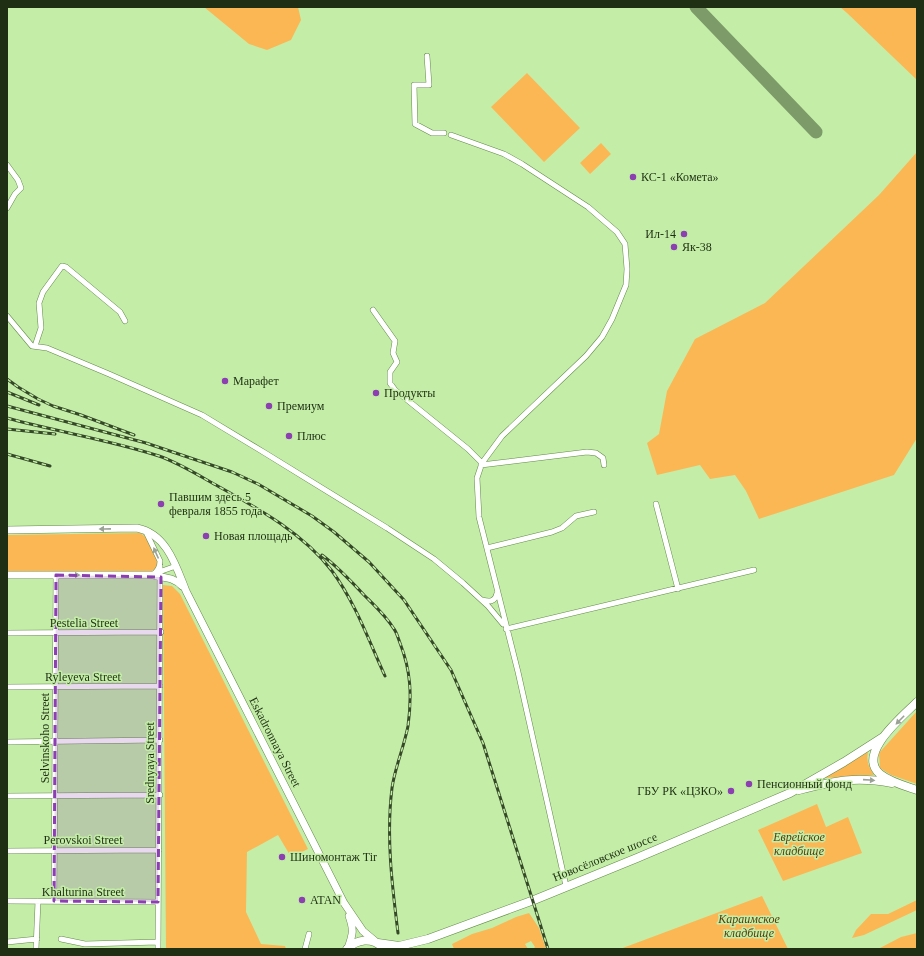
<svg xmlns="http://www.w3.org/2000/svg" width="924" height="956" viewBox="0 0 924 956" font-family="Georgia,serif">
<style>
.green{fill:#fcb755}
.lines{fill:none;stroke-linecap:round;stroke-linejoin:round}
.taxiway{stroke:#7c9b68;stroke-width:13}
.street-casing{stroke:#638947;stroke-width:6}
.secondary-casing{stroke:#638947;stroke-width:8}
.primary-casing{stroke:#638947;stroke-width:9}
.street{stroke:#fff;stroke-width:5}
.secondary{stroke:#fff;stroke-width:7}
.primary{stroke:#fff;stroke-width:8}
.rail-casing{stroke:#354827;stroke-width:3}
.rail{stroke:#c4eea8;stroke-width:1.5;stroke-dasharray:4.5;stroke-linecap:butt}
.oneway{fill:#9aa195}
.marked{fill:#8c3fb1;fill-opacity:0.2;stroke:#8c3fb1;stroke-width:3;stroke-dasharray:8 5;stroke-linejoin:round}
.poi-dot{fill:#8c3fb1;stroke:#c4eea8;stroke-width:1.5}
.labels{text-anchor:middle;stroke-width:3;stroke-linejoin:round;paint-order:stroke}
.poi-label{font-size:12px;fill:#1f2f13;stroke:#c4eea8;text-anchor:start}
.street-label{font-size:12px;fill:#1f2f13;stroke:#c4eea8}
.park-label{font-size:12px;font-style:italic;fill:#573a0d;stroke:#c4eea8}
</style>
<rect width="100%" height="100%" fill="#c4eea8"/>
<path class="green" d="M204,7H298L301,20L291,40L267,50L249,44Z
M840,7H917V80L847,13Z
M527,73L580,128L544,162L491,107Z
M601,143L611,154L590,174L580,163Z
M917,152V438L894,475L759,519L746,491L735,475L710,479L700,465L657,475L647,443L659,434L667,391L695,339L765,303L879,195Z
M140,533L146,537L158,563L156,568L152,571H7V535Z
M163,585L172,586L180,594L308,849L291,857L278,835L247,852L246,912L261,944L285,946L286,949H166Z
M917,711V784L891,775L880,768L879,753Z
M868,752C866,762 869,767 874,775L824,778Z
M817,804L826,827L848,817L862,853L783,881L758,830Z
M762,896L788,949H620Z
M917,900V910L864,935L852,938L856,930L871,914H888Z
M529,913L539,928L546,949H533L535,947L531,941L525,944L528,949H454L452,944L472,934L492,928L516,917Z
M917,933V949H878L901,937Z"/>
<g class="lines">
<path class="taxiway" d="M696,7L816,132"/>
<g class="street-casing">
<path id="street" d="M427,56L429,85H414L415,124L432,133H444
M451,135L504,154L522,164L588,207L617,232L625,244L627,269L626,285L612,319L602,337L586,356L502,436L482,463L477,478L479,517L518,672L566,886
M7,165L18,180L21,188L15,194L7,208
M373,310L395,341L393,353L397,362L390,372V383L395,390L468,449L482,463
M7,316L32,346L47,348L109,374L202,415L265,453L387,528L434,559L463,583L488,606L503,624
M35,346L41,328L39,303L43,292L62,266L66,267L120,312L125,321
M481,465L587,452L596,453L603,458L604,465
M656,504L678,589
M145,530L160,561C160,568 157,571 153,575
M487,548L552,532L562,528L576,516L594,512
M159,572L176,566
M482,600C490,602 495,602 497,593
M506,629L754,570
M7,633L161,632
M7,687L160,686
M7,742L160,740
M7,796L160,795
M7,851L159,850
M7,901L158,902
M54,901L56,575
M61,939L85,944L158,942
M7,942L37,939
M36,949L38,901
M158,949L160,565
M305,949L309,934"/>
</g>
<g class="secondary-casing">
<path id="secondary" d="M7,530L137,528C167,534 176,566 186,591L344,903L363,931L375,941
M7,575H153C164,578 174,577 182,586
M348,948C353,934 354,930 349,916"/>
</g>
<g class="primary-casing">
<path id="primary" d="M917,702C903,716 856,754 880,774C890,782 905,786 917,790
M799,790C835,781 855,776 892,783
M378,943L399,946L428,939L534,900L637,858L790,793L844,762L883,737
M347,949C357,939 372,937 382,947"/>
</g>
<use href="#street" class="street"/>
<use href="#secondary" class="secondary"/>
<use href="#primary" class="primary"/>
<g class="rail-casing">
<path id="rail" d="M7,379L18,387L38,399L53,406L81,415L134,435
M7,392L39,405
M7,406L146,443L232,472L258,484L312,516L334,532L369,562L404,600L451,670L483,743L548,949
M7,418C58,432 110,440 159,456C179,463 198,475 216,485C257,508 302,532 332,571C355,602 369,641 385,676
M7,429L55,434
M7,454L50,466
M322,555C338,567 351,581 364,595C375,606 386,616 394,629C397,633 398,638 400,643C411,671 412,696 408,726C404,747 395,767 392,788C386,836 392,885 398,933"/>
</g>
<use href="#rail" class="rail"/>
</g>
<defs><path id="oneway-solid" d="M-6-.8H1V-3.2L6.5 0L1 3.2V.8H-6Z"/></defs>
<g class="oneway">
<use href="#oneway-solid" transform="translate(105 529) rotate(179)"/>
<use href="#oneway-solid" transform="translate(156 553) rotate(-114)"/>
<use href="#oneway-solid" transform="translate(74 575)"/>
<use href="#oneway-solid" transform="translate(900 720) rotate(134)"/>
<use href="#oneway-solid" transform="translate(869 780) rotate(4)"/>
</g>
<path class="marked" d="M56,575L161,577L158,902L54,901Z"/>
<g class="poi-dot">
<circle cx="633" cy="177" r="4"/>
<circle cx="684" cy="234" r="4"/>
<circle cx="674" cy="247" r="4"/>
<circle cx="225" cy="381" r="4"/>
<circle cx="376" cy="393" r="4"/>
<circle cx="269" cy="406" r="4"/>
<circle cx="289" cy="436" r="4"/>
<circle cx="161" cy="504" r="4"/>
<circle cx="206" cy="536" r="4"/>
<circle cx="749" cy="784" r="4"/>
<circle cx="731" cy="791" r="4"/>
<circle cx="282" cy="857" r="4"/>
<circle cx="302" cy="900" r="4"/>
</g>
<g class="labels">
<g class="poi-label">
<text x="641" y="181">КС-1 «Комета»</text>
<text x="676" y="238" text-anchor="end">Ил-14</text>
<text x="682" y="251">Як-38</text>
<text x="233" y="385">Марафет</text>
<text x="384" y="397">Продукты</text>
<text x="277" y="410">Премиум</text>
<text x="297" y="440">Плюс</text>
<text x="169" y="501">Павшим здесь 5<tspan x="169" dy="14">февраля 1855 года</tspan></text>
<text x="214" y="540">Новая площадь</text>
<text x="757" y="788">Пенсионный фонд</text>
<text x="723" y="795" text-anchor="end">ГБУ РК «ЦЗКО»</text>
<text x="290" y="861">Шиномонтаж Tir</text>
<text x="310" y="904">ATAN</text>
</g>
<g class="street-label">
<text x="84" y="627">Pestelia Street</text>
<text x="83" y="681">Ryleyeva Street</text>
<text transform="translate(45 738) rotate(-90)" y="4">Selvinskoho Street</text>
<text transform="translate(275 742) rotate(63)" y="4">Eskadronnaya Street</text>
<text transform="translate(150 763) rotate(-90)" y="4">Srednyaya Street</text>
<text x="83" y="844">Perovskoi Street</text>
<text transform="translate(605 857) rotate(-22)" y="4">Новосёловское шоссе</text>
<text x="83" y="896">Khalturina Street</text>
</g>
<g class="park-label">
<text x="799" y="841">Еврейское<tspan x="799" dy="14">кладбище</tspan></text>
<text x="749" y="923">Караимское<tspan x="749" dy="14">кладбище</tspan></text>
</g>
</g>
<rect width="924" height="956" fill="none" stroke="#1f2f13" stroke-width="16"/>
</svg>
